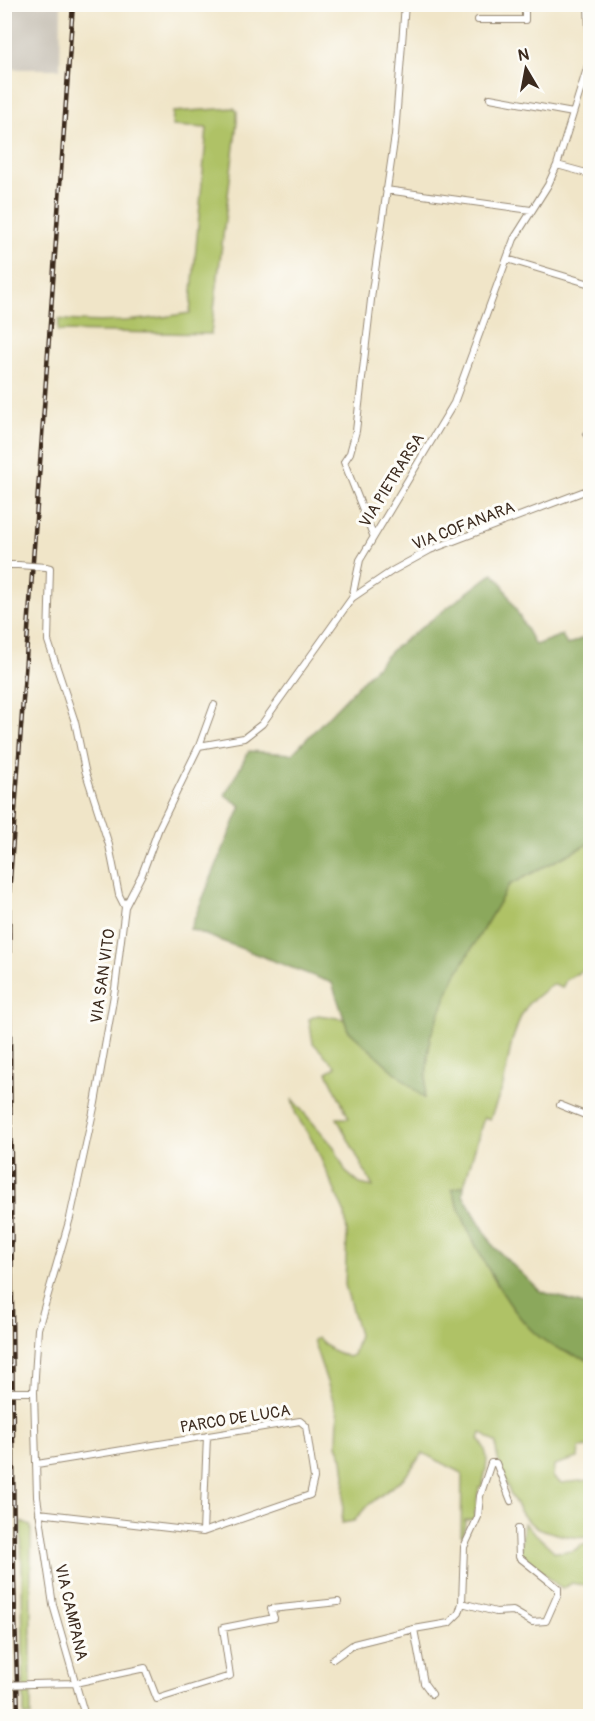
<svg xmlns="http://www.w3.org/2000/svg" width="595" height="1721" viewBox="0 0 595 1721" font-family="Pangolin,sans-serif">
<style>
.industrial{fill:#c9c3b8}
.green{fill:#afc266;stroke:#757642;stroke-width:1.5}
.forest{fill:#8ba85b;stroke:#63693c;stroke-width:1.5}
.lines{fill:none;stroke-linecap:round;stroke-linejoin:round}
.minor-casing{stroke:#968873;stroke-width:8}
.minor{stroke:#fff;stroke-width:6}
.rail-casing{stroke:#3b2a1e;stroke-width:4.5}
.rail{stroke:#fdfcf7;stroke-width:2;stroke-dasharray:7;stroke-linecap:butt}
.minor-bridge-casing{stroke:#968873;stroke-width:8;stroke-linecap:butt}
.minor-bridge{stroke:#fff;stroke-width:6}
.labels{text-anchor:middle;stroke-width:6;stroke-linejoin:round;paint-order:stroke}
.street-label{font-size:16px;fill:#3b2a1e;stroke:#fdfcf7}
</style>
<rect width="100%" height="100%" fill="#fdfcf7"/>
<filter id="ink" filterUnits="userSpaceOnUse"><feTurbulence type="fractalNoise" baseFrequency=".0167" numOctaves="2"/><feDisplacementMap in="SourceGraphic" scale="12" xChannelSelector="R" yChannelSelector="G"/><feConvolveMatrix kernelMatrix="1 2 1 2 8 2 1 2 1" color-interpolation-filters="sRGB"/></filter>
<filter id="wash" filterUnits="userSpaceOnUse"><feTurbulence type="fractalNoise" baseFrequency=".008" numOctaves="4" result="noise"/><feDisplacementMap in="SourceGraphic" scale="24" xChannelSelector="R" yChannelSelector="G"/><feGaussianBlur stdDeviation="1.35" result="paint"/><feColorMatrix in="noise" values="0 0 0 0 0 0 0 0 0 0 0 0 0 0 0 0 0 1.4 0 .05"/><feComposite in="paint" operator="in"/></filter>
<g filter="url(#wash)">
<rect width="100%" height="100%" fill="#f0e5c8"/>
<path class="industrial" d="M4,5H61L60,69H5Z"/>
<path class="green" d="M234,108L237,111V122L211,334L58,331L59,319C103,325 146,320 190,313L207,128L172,126L173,112Z
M590,843V966L566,980L562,988L552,984L528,1004L521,1016L512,1041L503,1086L490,1119L484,1117L464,1186L452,1189C465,1230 504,1307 537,1335C552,1348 572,1354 590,1361V1447L579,1448L578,1458L554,1465L553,1477L561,1483L590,1480V1537C575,1539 540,1533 528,1521C514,1507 495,1462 496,1443L481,1433L479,1439C491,1455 487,1467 482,1486L479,1487L474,1520H465L464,1536L461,1535L462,1473L423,1453L404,1478L367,1506L354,1521L342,1523L345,1476L343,1459L337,1445L338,1415L313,1340L318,1338L330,1349L348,1357L353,1355L359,1335L345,1285L347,1233L345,1214L314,1143L296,1115L292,1099L334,1147L346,1172L360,1184L373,1187L337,1118H349L327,1072L336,1067L313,1043L309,1019L318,1015L344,1019L348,1030L424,1098L430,1037L453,980L509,885Z
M21,1522L31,1526V1716H24Z
M524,1523L555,1552L573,1551L584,1544L590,1548V1577L586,1586L572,1583L562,1589L520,1553Z"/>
<path class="forest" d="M493,573L501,582L535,645L562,635L567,645L590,635V843L509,885L453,980L430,1037L424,1098L348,1030L332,983L190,929L241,806L225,795L249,751L292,754L393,649Z
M464,1186L463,1195L494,1247L540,1291L590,1307V1361C572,1354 552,1348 537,1335C504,1307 466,1231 452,1189Z"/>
</g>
<g filter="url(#ink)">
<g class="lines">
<g class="minor-casing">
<path id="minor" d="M478,20H525V4
M490,98L573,113
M557,165L590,174
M386,190L531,210
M507,259L590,284
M586,434L590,439
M373,535L344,462L350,453L356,431L372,291L395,135L405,4
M4,565H18
M352,598L392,571L430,550L590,489
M199,746L214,705
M125,907L142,874L159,828L199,746L244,738L262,724L352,598L360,560L454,403L514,239L548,185L557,165L590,59L588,4
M560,1105L590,1117
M18,1392H34L37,1497L53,1605L85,1716
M34,1392L38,1329L70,1218L95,1103L115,989L125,907L119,895L109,845L85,770L75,722L48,641L50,568L46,567
M37,1464L300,1421L306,1426L314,1478L310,1495L203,1532L39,1513
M203,1532L207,1436
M462,1603L496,1612L513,1611L532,1622L546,1621L558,1594V1588L519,1557L518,1529
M414,1629L449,1623L459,1613L462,1603L464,1547L478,1517L480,1496L491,1463H496L511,1501
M333,1659L354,1644L414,1629L424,1683L432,1694
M32,1684L75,1683L145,1668L157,1699L230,1676L223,1628L274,1618L271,1609L338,1602"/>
</g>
<use href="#minor" class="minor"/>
<g class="rail-casing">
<path id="rail" d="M18,1716L14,1580L9,895L73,4"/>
</g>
<use href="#rail" class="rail"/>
<g class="minor-bridge-casing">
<path id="minor-bridge" d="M18,565L46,567
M7,1392H18
M4,1685L32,1684"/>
</g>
<use href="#minor-bridge" class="minor-bridge"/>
</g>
</g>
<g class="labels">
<g class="street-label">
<text transform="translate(391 480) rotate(-58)" y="6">VIA PIETRARSA</text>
<text transform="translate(463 525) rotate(-21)" y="6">VIA COFANARA</text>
<text transform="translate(102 976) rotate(-82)" y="6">VIA SAN VITO</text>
<text transform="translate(235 1418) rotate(-9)" y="6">PARCO DE LUCA</text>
<text transform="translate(72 1612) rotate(77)" y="6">VIA CAMPANA</text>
</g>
</g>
<rect width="595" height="1721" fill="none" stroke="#fdfcf7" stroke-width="24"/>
<g transform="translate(526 69) rotate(350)" stroke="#fdfcf7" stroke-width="4.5" paint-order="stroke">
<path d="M0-4.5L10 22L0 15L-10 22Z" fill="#3b2a1e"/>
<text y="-9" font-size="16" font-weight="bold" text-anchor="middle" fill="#3b2a1e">N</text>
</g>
</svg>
